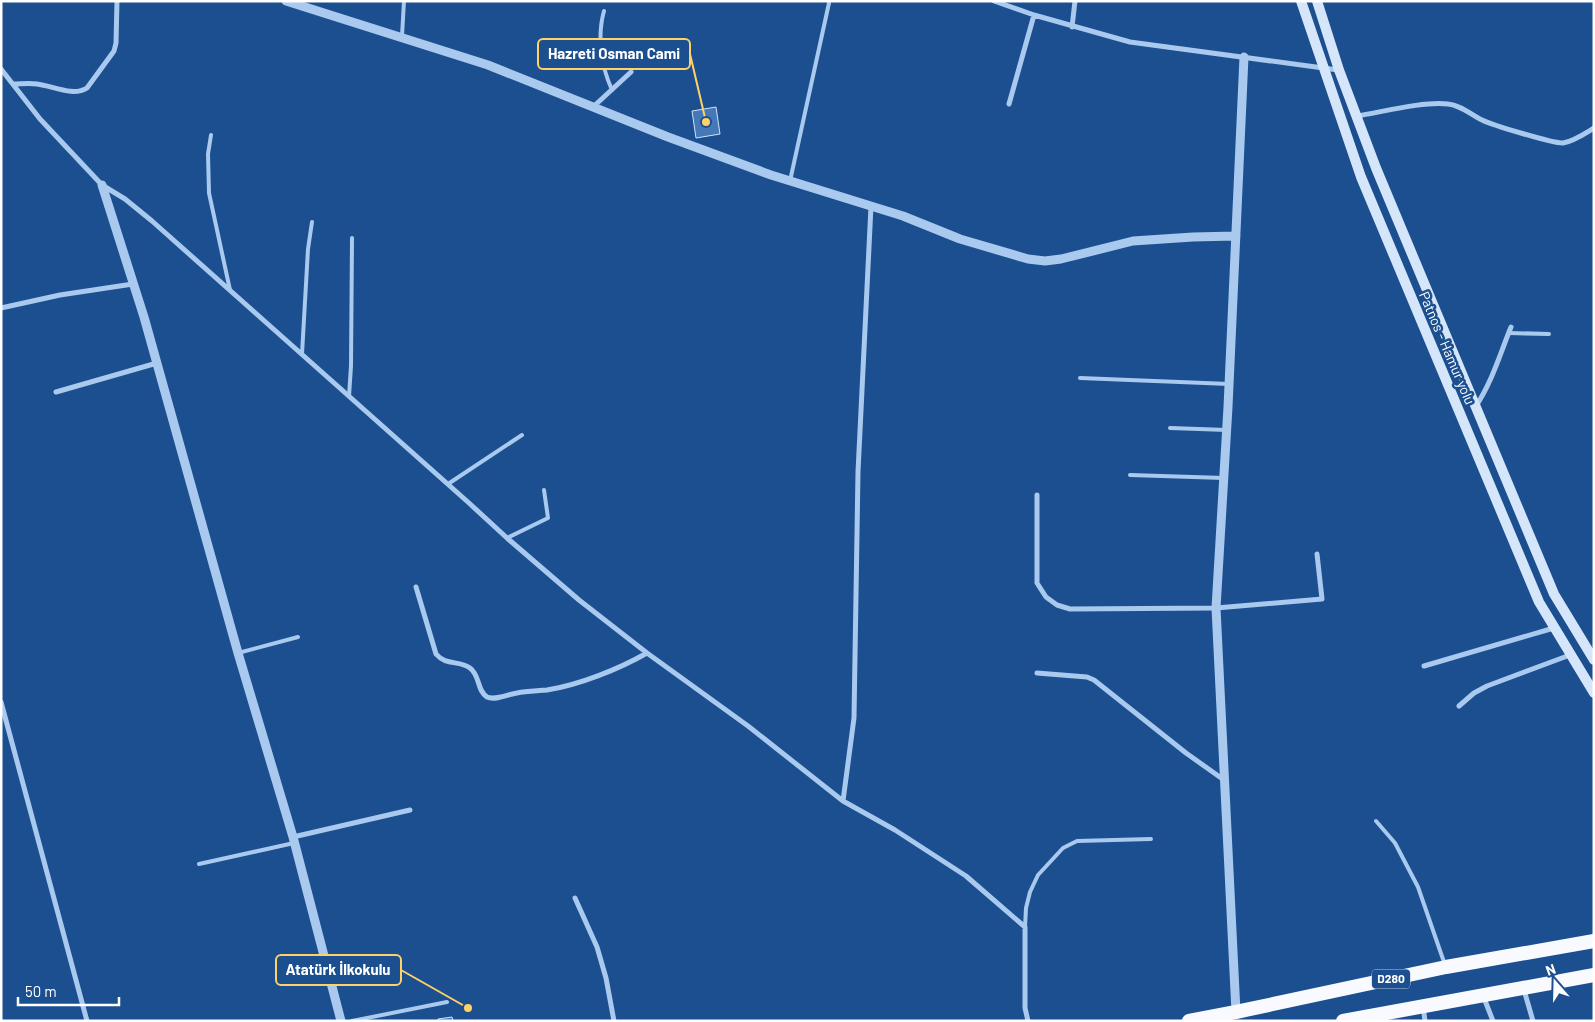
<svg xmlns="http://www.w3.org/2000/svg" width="1595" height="1022" viewBox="0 0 1595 1022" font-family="Barlow,sans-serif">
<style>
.building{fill:#4478b7;stroke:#cfe3fa}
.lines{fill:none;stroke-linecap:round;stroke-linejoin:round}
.service{stroke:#a9c9ee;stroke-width:4}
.minor{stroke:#a9c9ee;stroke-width:5}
.tertiary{stroke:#a9c9ee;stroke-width:9}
.secondary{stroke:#d6e6fa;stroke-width:10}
.trunk{stroke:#f8faff;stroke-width:14}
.labels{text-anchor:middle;stroke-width:5;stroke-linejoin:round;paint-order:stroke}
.shield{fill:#1b4f8f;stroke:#bbcadd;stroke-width:1}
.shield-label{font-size:12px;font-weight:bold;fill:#fff}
.street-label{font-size:14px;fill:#fff;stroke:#1b4f8f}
.leader{fill:none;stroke:#ffd166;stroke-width:2}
.callout-dot{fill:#ffd166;stroke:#1b4f8f;stroke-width:2}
.callout{fill:#1b4f8f;stroke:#ffd166;stroke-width:2}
.callout-label{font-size:15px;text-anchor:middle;font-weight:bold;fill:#fff}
</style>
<rect width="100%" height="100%" fill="#1b4f8f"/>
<path class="building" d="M716,107L720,134L696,138L692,111Z
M452,1017L453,1021H438V1019Z"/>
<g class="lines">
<path class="service" d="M604,11C597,36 601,66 612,90
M402,36L404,1
M211,135L208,154L209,193L230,290
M790,181L829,3
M1509,333L1549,334
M302,354L308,249L312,222
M1080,378L1229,384
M349,396L351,366L352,238
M1170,428L1227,430
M1130,475L1224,478
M448,484L522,435
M507,538L548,518L544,490
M238,653L298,637
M1376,821L1395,843L1418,887L1445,965
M199,864L294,843
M1025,927L1026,908L1030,892L1038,875L1063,848L1077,841L1151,839
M352,1021L447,1002"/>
<path class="minor" d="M994,1L1034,15L1130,42L1338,70
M1072,27L1075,1
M1,69L40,119L102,185L125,199L152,221L469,503L507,538L579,600L647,653L748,726L843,801L895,830L966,876L1025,927V1008L1028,1021
M13,84C21,84 29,83 37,84C53,86 73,97 87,88L114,51L116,43L117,1
M1009,104L1034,15
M593,107L631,72
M1357,116C1382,112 1424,101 1448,104C1461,105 1471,115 1482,120C1492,125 1555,144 1563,143C1574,141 1584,134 1594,128
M1,308L60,295L133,284
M56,392L157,363
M1476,406C1492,382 1500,354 1511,327
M1037,495V583L1046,597L1057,605L1070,609L1216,608L1322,599L1317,554
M416,587L436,654C446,666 459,660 470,668C480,675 477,691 487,697C495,701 509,694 517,693C527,691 537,691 547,690C579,685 619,669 647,653
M1424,666L1554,628
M1037,673L1087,677L1094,680L1186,753L1224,780
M1,702L87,1021
M1459,706L1474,693L1487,686L1570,655
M843,801L854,718L858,472L871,206
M293,837L410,810
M575,898L597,947L606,978L614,1021
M1524,990L1533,1021
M1484,998L1493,1021
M1423,1006L1425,1021"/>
<path class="tertiary" d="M286,1L488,65L668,137L771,175L903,216L960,239L1028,259L1045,261L1061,259L1133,241L1193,237L1236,236
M102,185L144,317L238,653L293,837L341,1021
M1236,1012L1216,608L1228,407L1244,57"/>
<path class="secondary" d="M1301,1L1361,177L1539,602L1594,693
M1317,1L1339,70L1376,168L1554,594L1594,660"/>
<path class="trunk" d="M1189,1021L1236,1012L1446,967L1594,941
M1343,1021L1594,975"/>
</g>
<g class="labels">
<rect class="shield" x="1372" y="969.5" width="38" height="19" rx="4"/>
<g class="shield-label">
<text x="1391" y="983">D280</text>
</g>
<g class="street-label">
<text transform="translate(1447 348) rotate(67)" y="5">Patnos - Hamur yolu</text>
</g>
</g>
<path class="leader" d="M706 122L690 54M468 1008L401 970"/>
<g class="callout-dot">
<circle cx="706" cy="122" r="5"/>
<circle cx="468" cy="1008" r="5"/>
</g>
<g class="callout">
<rect x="538" y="39" width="152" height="30" rx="5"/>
<rect x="276" y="955" width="125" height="30" rx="5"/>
</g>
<g class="callout-label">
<text x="614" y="59">Hazreti Osman Cami</text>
<text x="338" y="975">Atatürk İlkokulu</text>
</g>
<rect width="1595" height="1022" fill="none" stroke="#ffffff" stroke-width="5"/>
<g transform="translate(1555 982) rotate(340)" stroke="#1b4f8f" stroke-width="4" paint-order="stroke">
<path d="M0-4L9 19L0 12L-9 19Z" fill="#ffffff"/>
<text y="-8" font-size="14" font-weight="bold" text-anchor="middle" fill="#ffffff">N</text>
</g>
<path d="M18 997v8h101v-8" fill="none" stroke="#ffffff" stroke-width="2.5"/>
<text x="25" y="997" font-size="15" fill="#ffffff" stroke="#1b4f8f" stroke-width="4" paint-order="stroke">50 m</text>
</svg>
